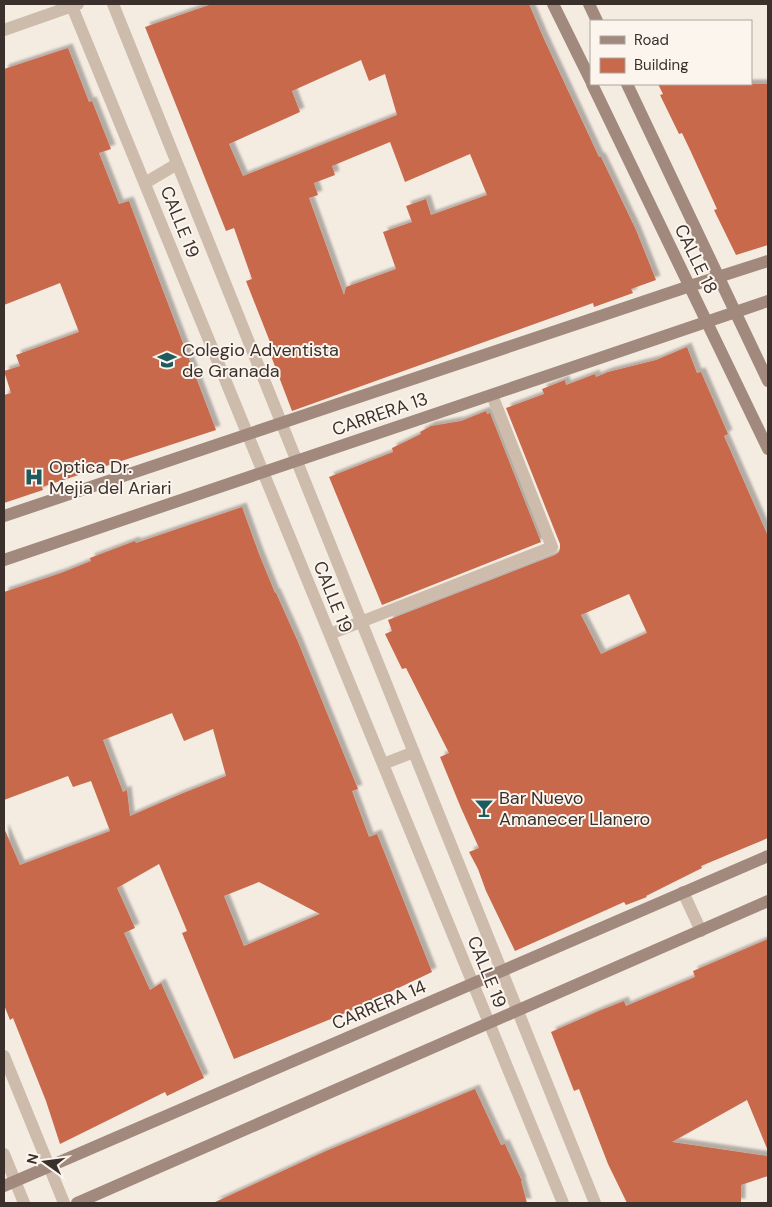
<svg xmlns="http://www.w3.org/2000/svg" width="772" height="1207" viewBox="0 0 772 1207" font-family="'DM Sans',sans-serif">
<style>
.building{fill:#c8694b;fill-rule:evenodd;filter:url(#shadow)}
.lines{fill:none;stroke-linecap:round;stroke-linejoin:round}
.street{stroke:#cdbbac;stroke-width:12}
.secondary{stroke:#a18a7d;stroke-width:12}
.labels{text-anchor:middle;stroke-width:4;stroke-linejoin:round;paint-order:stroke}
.street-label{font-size:18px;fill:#3b302b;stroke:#fbf5ee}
.poi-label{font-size:18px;fill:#3b302b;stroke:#fbf5ee;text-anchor:start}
</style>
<defs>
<filter id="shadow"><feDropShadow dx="4.5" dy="-4.5" stdDeviation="1" flood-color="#0004"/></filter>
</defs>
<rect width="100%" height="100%" fill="#f4ebe1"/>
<path class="building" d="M212,4H529L543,37L599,157H601L636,230L656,280L631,289L633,293L594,307L593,303L292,411L268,348L272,347L246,281L252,279L234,228L226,231L145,27ZM361,60L369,81L385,74L397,115L243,176L229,144L300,112L292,91ZM390,142L405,182L470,154L487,195L431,215L426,199L406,206L412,222L383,232L396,269L346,287L344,295L309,198L318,195L314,183L335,175L332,166Z
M68,48L89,102L92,101L111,149L99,153L119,204L129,201L216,430L42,487L43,490L4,503V395L11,393L4,371L20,366L16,355L79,332L60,283L4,305V69Z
M658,84H768V245L736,255L714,210L717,209L691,152L682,133L679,134L660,95L663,94Z
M687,347L697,373L701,372L728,434L724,436L768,536V838L701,866L702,868L646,896L647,897L626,905L624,902L515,951L486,891L478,869L469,852L479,848L461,808L440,757L449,753L406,668L402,669L385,634L392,631L388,620L555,555L559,552L560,548V544L506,408L544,394L542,389L565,380L566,385L595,374L596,377L608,372L656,360ZM629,594L647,633L601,654L581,615Z
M486,411L487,414L490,413L541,542L382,605L329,477L393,452L392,448L421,434L420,432L431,426L461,421Z
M242,507L259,554L275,593H276L298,642L358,789L352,791L369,837L377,834L432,972L350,1011L234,1059L182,933L187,931L159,864L117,888L135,928L124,933L150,990L161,983L204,1078L167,1096L165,1092L60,1144L46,1101L13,1018L10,1020L4,1005V828L20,865L110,831L91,781L73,787L68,776L4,800V592L61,573L91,561L90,558L135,541L136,543ZM172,713L184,741L213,729L226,776L181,794L130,816L127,790L123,792L103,740ZM259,882L320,914L244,946L224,896Z
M768,939V1151L747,1100L672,1142L768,1156V1176L741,1185V1203H627L608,1164L579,1089L574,1091L551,1032L601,1010L624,1001L626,1006L695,977L693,971Z
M475,1089L501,1145L505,1144L522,1181H521L527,1203H213L326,1151Z"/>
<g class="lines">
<path class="street" d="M71,4L563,1203
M113,4L595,1203
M4,30L78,4
M145,183L177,164
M330,634L552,547L492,395
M383,764L414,752
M683,892L701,931
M4,1056L64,1203
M4,1154L24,1203"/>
<path class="secondary" d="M553,4L591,81
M589,4L597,21
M592,84L768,449
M627,84L768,381
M4,516L690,286L768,261
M4,560L768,301
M4,1186L768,856
M77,1203L768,901"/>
</g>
<defs>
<g id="school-bare" transform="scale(1.5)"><path d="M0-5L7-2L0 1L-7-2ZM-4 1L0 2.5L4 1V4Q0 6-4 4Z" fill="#1f5a5e" stroke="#fbf5ee" stroke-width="2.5" paint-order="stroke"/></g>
<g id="hospital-bare" transform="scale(1.5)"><path d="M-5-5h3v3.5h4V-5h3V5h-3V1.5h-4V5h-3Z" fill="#1f5a5e" stroke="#fbf5ee" stroke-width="2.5" paint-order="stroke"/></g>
<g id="bar-bare" transform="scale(1.5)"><path d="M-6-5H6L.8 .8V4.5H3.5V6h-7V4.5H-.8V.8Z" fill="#1f5a5e" stroke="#fbf5ee" stroke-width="2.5" paint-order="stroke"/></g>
</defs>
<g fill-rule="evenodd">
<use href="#school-bare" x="167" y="360"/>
<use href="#hospital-bare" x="34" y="477"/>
<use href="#bar-bare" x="484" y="808"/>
</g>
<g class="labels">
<g class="street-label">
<text transform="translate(180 222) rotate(68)" y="6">CALLE 19</text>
<text transform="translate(696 259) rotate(64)" y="6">CALLE 18</text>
<text transform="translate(380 414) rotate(-19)" y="6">CARRERA 13</text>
<text transform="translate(333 597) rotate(68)" y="6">CALLE 19</text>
<text transform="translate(487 972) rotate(68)" y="6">CALLE 19</text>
<text transform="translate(379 1005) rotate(-23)" y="6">CARRERA 14</text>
</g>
<g class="poi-label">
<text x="182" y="356">Colegio Adventista<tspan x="182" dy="21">de Granada</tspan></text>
<text x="49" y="473">Optica Dr.<tspan x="49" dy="21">Mejia del Ariari</tspan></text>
<text x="499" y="804">Bar Nuevo<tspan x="499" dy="21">Amanecer Llanero</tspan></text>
</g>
</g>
<rect width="772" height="1207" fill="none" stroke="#3b302b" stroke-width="10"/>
<rect x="590" y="20" width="162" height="65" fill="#fbf5ee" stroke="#aea6a0"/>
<rect x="600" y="36" width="25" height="8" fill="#a18a7d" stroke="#aea6a0"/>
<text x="634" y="45" font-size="15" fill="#3b302b">Road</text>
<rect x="600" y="58" width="25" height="15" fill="#c8694b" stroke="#aea6a0"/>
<text x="634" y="70" font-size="15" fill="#3b302b">Building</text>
<g transform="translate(45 1162) rotate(284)" stroke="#fbf5ee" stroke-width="4" paint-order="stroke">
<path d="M0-4L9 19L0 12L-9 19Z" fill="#3b302b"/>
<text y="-8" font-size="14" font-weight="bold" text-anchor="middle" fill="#3b302b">N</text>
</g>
</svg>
